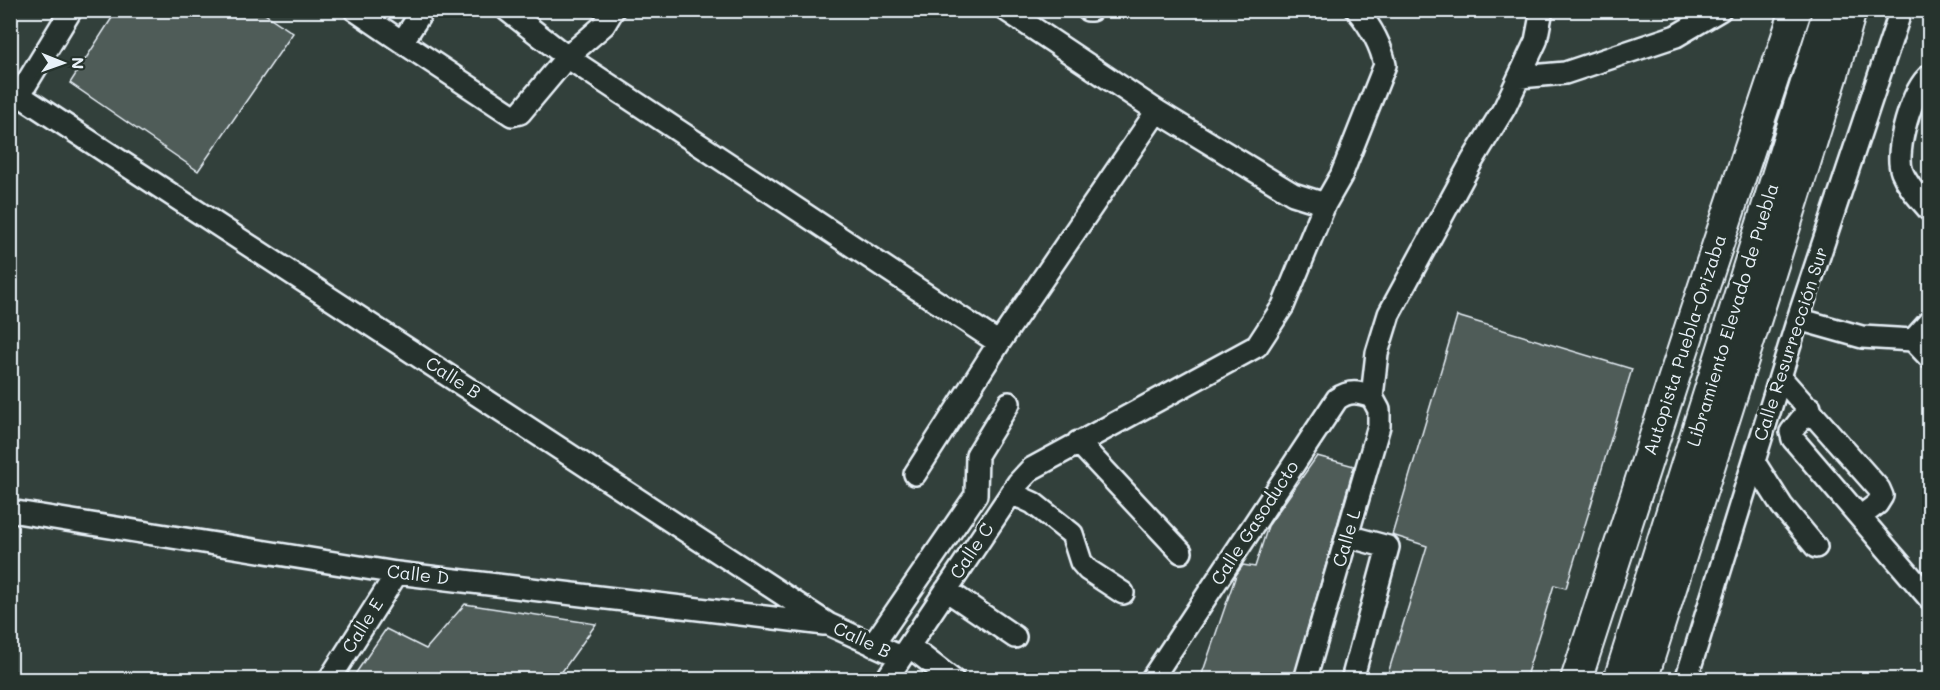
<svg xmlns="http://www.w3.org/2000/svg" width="1940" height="690" viewBox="0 0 1940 690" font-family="Mali,sans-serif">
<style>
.built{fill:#333f3a}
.building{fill:#505c59;stroke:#e8f1f8;stroke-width:1.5}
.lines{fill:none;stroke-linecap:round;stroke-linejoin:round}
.minor-casing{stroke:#e8f1f8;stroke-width:26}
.highway-casing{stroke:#e8f1f8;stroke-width:34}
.minor{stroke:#26332d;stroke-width:21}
.highway{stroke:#26332d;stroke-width:30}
.labels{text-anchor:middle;stroke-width:6;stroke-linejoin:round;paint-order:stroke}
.street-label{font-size:18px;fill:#e8f1f8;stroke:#26332d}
</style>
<rect width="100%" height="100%" fill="#26332d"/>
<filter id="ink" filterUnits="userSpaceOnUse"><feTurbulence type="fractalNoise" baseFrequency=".0167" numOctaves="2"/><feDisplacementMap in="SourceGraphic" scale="12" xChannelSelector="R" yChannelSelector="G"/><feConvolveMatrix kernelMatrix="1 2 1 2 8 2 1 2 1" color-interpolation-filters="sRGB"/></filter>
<g filter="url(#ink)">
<path class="built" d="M11,11H1929V679H11Z"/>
<path class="building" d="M117,10H259L293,33L198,171L70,83Z
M1457,316L1632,369L1566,588L1554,585L1525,680H1386L1427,546L1392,535Z
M1317,456L1354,466L1293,680H1200L1236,575L1243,565L1255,567L1268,526Z
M465,604L596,624L556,680H351L386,629L426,649Z"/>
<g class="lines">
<g class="minor-casing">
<path id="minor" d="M355,10L402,42
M423,10L402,42L512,115L520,113L567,57L999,343
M507,10L567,57L604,25L613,10
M1006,10L1157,111L1293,194L1325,204L1341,176L1385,65C1381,44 1371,27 1357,10
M1088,10H1091
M1930,75C1912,89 1894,151 1902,172C1908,187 1920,199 1930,211
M1520,77L1565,73L1676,36L1720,10
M10,89L828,624L901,657
M20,94L71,10
M1798,319L1862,337L1913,340L1930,321
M1913,340L1930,358
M1780,377L1879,489L1882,496L1877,504L1860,517
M1372,397L1377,353L1389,314L1472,161L1505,107L1536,41L1542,10
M1810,408L1791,432L1793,439L1930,599
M1078,442L1181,552
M1754,462L1782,506L1816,547
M915,474L999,343L1157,111
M1011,493L1033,503L1072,534L1081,562L1088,570L1123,593
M10,511L397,573L824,624
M1347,536L1388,547L1352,680
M946,590L1015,637
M873,645L976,495L977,455L1009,403
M909,646L953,680
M329,680L397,573
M886,680L1018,483L1031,469L1257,346L1283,306L1325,204
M1151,680L1337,399C1350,390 1358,392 1372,397
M1305,680L1379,426V410L1372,397
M1686,680L1798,319L1901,10"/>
</g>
<g class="highway-casing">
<path id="highway" d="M1576,680L1694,316L1796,10
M1619,680L1829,10
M1642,680L1833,74L1851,10"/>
</g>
<use href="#minor" class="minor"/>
<use href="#highway" class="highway"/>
</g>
</g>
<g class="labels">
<g class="street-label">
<text transform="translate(1733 315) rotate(-73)" y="6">Libramiento Elevado de Puebla</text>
<text transform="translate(1791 344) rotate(-72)" y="6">Calle Resurrección Sur</text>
<text transform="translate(1685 345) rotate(-72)" y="6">Autopista Puebla-Orizaba</text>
<text transform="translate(453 378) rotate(33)" y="6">Calle B</text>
<text transform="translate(1255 523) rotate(-57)" y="6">Calle Gasoducto</text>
<text transform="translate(1347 538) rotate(-74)" y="6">Calle L</text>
<text transform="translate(972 551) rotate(-56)" y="6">Calle C</text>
<text transform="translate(418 575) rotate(7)" y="6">Calle D</text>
<text transform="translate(363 626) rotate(-58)" y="6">Calle E</text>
<text transform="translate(862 640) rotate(25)" y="6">Calle B</text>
</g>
</g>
<rect width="1940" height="690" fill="none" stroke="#26332d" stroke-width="36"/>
<rect x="18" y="18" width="1904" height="654" fill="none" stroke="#e8f1f8" stroke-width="2" filter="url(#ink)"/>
<g transform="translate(63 63) rotate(91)" stroke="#26332d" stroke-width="4.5" paint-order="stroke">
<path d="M0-4.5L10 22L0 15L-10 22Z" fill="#e8f1f8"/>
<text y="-9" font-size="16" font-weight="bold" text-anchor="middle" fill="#e8f1f8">N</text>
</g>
</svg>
